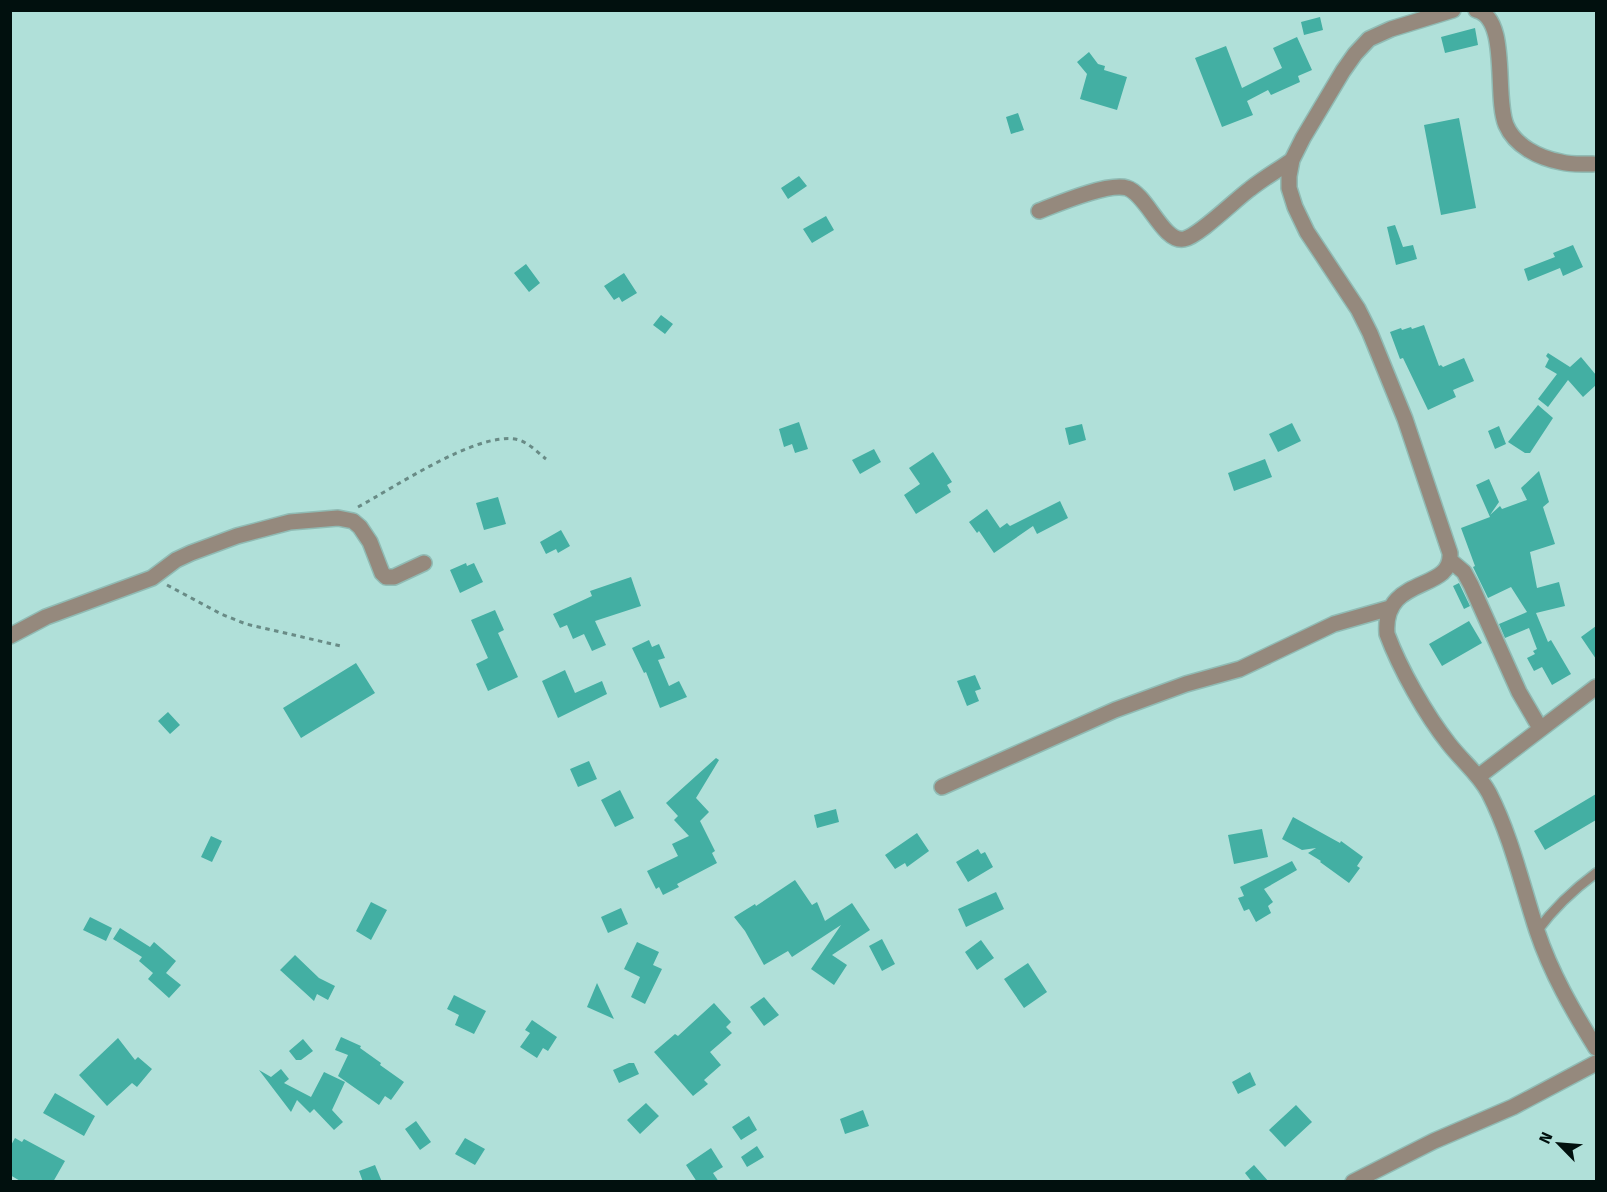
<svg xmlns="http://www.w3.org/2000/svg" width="1607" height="1192" viewBox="0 0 1607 1192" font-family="'Fira Sans',sans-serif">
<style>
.building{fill:#43afa3}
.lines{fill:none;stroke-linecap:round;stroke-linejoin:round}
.lane-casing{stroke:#90bbb4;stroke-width:12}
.street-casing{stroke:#90bbb4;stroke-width:18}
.path{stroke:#698b86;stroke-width:3;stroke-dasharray:4.5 4.5;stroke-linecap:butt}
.lane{stroke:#95897d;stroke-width:9}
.street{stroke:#95897d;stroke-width:15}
</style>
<rect width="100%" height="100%" fill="#b0e0d9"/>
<path class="building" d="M1320,17L1323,30L1304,35L1301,22Z
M1475,28L1478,45L1445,53L1441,37Z
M1297,37L1312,70L1298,76L1300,82L1271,95L1268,90L1247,101L1253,115L1222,127L1195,58L1226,46L1242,88L1282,68L1273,48Z
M1089,52L1098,64L1105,66L1104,70L1127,77L1117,110L1080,99L1087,74L1077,62Z
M1018,113L1024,130L1011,134L1006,117Z
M1459,118L1476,208L1441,215L1424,125Z
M799,176L807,186L788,199L781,188Z
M826,216L834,230L812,243L803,229Z
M1395,225L1403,247L1413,245L1417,259L1396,265L1387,227Z
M1573,245L1583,267L1563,276L1560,268L1528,281L1524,269L1555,257L1553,253Z
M526,264L540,283L529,292L514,273Z
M624,273L637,293L622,302L619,297L614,300L604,286Z
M661,315L673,324L665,334L653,325Z
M1424,325L1439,366L1441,365L1443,367L1464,358L1474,381L1453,390L1456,397L1428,410L1403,358L1400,359L1390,332L1401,328L1402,330L1411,327L1412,329Z
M1548,353L1570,367L1581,357L1596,375V385L1583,397L1568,380L1548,407L1538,399L1557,374L1545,367L1549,359L1546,356Z
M1538,405L1553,418L1530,453H1525L1508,442Z
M799,422L808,449L795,453L792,444L784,447L779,429Z
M1292,423L1301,441L1278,452L1269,434Z
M1082,424L1086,440L1069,445L1065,428Z
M1499,426L1506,444L1495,449L1488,431Z
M874,449L881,462L860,474L852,460Z
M933,452L952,482L947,485L951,492L916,514L904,495L920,484L909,468Z
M1265,459L1272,477L1234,491L1228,473Z
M1539,471L1549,502L1543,507L1555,544L1530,552L1537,588L1559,582L1565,606L1536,613L1548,642L1551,640L1571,674L1552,685L1542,667L1534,671L1527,658L1535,654L1533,651L1537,649L1529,628L1505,638L1499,624L1527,612L1511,587L1488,598L1473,567L1475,566L1461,528L1490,517L1476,485L1489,479L1499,502L1490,515L1500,506L1502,509L1527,500L1521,488Z
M498,497L506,524L484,530L476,503Z
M1060,501L1068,518L1037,534L1033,526L994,553L979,531L977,533L969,522L987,509L1000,528L1007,523L1010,526Z
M561,530L570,546L558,553L556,549L546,554L540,542Z
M466,563L467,566L474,563L483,582L460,593L450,570Z
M631,577L641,606L595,621L606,645L592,651L584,634L573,639L567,625L560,628L553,614L592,596L590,591Z
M1459,583L1470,606L1464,609L1453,586Z
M495,610L504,630L498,633L518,677L488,691L476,664L488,658L471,620Z
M1469,621L1482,643L1442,666L1429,644Z
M1596,626V659L1581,637Z
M649,640L652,647L659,644L665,658L658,660L669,686L679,681L687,697L660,708L646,672L644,673L632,648Z
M356,663L375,693L301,738L283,708Z
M565,670L575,693L602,681L607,694L558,718L542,681Z
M975,675L981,689L975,691L979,701L967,706L957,681Z
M168,712L180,725L170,734L158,721Z
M716,758L719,760L696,798L709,812L700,821L715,851L712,853L717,863L677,884L679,887L663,895L659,887L656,889L647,871L678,856L672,844L689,836L674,820L678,816L666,803Z
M589,761L597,779L578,787L570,769Z
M620,790L634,818L615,827L601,800Z
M1596,794V820L1545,850L1534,831Z
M836,809L839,822L817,828L814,815Z
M1293,817L1340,843L1341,841L1363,857L1357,866L1360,868L1349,883L1320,862L1321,861L1308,853L1316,848L1302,850L1282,839Z
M1262,829L1268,857L1234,864L1228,835Z
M917,833L929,851L907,867L905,863L895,869L885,855Z
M211,836L222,841L212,862L201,857Z
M978,849L981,854L985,852L993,867L968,882L956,862Z
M1292,861L1297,870L1264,889L1273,902L1268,906L1271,913L1256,922L1249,909L1244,911L1238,898L1244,896L1240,887Z
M795,880L812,905L817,902L825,921L852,903L870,930L832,955L847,965L834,985L811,969L841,925L792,957L788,951L764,965L745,931L734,917L755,904L756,906Z
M996,892L1004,909L966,927L958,909Z
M371,902L387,910L371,940L356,931Z
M621,908L628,924L608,933L601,917Z
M90,917L112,928L106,941L83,930Z
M120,928L150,947L154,942L176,961L166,973L181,985L169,998L148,979L153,973L139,961L142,957L113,939Z
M882,939L895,964L882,971L869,946Z
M981,940L994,958L977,970L965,952Z
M637,942L659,952L653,965L662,969L645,1004L631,997L640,977L624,969Z
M295,955L319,978L335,986L328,1000L317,994L314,1001L280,970Z
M1028,963L1047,992L1024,1008L1004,979Z
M597,983L614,1019L587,1007Z
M454,995L486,1011L474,1034L455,1025L459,1015L447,1009Z
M764,997L779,1015L764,1026L750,1007Z
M714,1003L731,1022L726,1027L732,1033L710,1052L721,1065L704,1080L708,1084L693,1096L654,1052L675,1034L678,1036Z
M532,1020L557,1037L548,1051L543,1048L537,1058L520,1047L530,1033L525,1030Z
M341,1037L361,1046L360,1048L381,1063L380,1065L404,1082L391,1100L385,1096L379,1105L338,1076L348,1055L335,1050Z
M118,1038L135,1060L138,1057L152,1069L137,1087L132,1083L107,1106L79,1075Z
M303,1039L313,1051L301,1060H296L289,1051Z
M629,1063H634L639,1074L619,1083L613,1070Z
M281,1069L289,1079L284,1083L311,1097L324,1072L345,1082L332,1110L343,1122L334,1130L314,1109L310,1113L297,1100L291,1112L259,1070L271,1077Z
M1250,1072L1256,1085L1238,1094L1232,1082Z
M55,1093L95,1116L84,1136L43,1113Z
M646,1103L659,1116L640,1134L627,1120Z
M1296,1105L1312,1122L1285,1147L1269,1130Z
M863,1110L869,1126L845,1134L840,1119Z
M749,1116L757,1130L741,1140L732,1127Z
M416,1121L431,1142L420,1150L405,1129Z
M15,1138L22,1142L24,1139L65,1161L53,1182H22L10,1175V1147Z
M465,1138L485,1149L475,1165L455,1154Z
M757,1146L764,1157L747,1167L741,1157Z
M711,1148L723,1167L713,1173L719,1182H697L686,1165Z
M375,1165L382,1182H363L359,1171Z
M1254,1165L1269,1182H1252L1245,1173Z"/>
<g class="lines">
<g class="lane-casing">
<path id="lane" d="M1537,931C1554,908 1573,890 1596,873"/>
</g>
<g class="street-casing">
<path id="street" d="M1453,10L1391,29L1369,39L1355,54L1343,71L1303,138L1292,160L1289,176V188L1295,207L1307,232L1358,309L1370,333L1405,419L1450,553C1453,593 1382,574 1387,634C1400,669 1426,715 1449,744C1463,762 1479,774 1489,793C1511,836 1522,885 1537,931C1551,973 1573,1011 1596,1048
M1476,10C1510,18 1494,96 1506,125C1515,146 1539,158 1561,162C1571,165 1583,164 1593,164
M1039,211C1057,204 1109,182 1127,188C1147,194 1163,243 1184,239C1199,236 1236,199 1250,189C1264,178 1278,170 1292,160
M1451,561L1464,572L1471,585L1519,692L1540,728
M10,636L46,617L152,578L176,560L191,553L237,536L290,522L338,518L353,521L360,527L370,542L382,573L386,577H394L424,563
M1479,776L1596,687
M942,787L1115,710L1186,684L1240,669L1334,624L1390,608
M1353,1182L1434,1141L1513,1107L1596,1063"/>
</g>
<path class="path" d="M358,507C395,487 475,433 515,439C527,441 536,451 546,459
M167,585L221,614L246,624L341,646"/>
<use href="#lane" class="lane"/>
<use href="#street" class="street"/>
</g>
<rect width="1607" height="1192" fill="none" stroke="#01100e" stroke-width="24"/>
<g transform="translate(1559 1144) rotate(295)" stroke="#b0e0d9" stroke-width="4.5" paint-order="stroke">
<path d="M0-4.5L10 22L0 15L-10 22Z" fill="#01100e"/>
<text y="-9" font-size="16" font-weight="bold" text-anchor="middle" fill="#01100e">N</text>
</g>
</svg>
